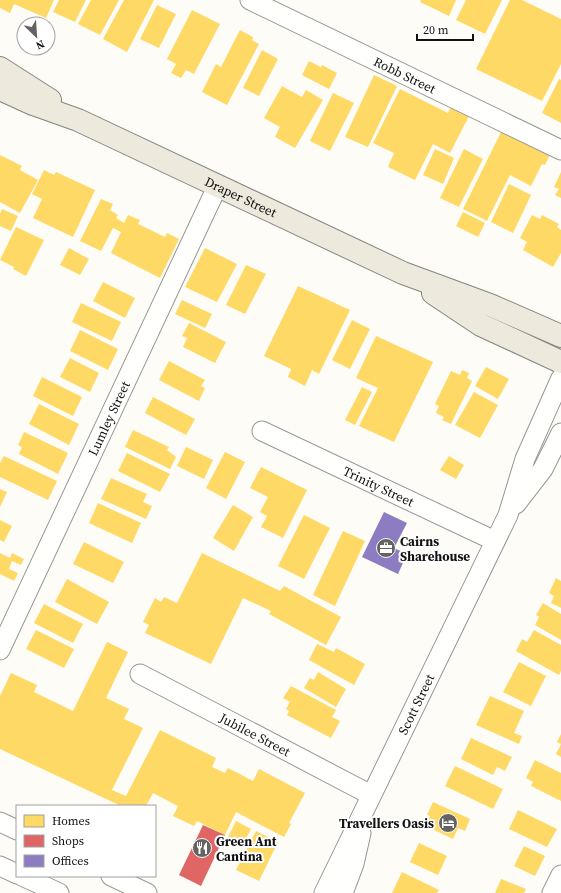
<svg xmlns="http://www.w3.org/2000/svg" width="561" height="893" viewBox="0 0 561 893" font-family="'Source Serif 4',serif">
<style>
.homes{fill:#ffd966}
.shops{fill:#e06666}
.offices{fill:#8e7cc3}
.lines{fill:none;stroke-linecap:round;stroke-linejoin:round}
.minor-casing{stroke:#979795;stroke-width:21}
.major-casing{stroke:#858482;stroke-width:24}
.minor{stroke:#fffffe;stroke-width:19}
.major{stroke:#ede9dc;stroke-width:22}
.labels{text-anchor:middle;stroke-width:4;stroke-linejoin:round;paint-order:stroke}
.street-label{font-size:13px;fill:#111;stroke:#fff}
.poi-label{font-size:13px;font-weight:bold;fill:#111;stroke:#fff;text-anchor:start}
</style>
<rect width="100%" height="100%" fill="#fdfcf7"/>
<path class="homes" d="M0,0H54L46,18L14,4L10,13L0,8Z
M59,0H86L75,22L53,12Z
M91,0H119L100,35L78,24Z
M124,0H154L127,52L103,39Z
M421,0H456L449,16L420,2Z
M466,0H502L485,34L456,20Z
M510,0H522L561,19V64L542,101L476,69Z
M157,5L176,14L159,48L140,39Z
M192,10L220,24L194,74L186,70L181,78L171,73L176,64L167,59Z
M240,30L253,37L252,40L259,44L227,105L202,92L216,64L221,67Z
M262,50L278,59L259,96L243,88Z
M309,61L321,67L322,65L337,73L329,89L302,75Z
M374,75L397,86L368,147L345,137Z
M559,79L561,80V123L542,113Z
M282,86L302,97L306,90L323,100L295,148L275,137L280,127L264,118Z
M400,89L448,113L451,107L469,116L450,153L433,144L415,180L388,167L394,153L373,143Z
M333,93L354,103L330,151L310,141Z
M504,126L552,150L545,165L542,164L531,186L510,175L487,221L463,209Z
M435,149L454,158L443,184L423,175Z
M464,149L483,159L459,207L440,198Z
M0,155L22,166L20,170L38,180L20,213L0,202Z
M44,170L54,175L56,172L95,190L73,237L33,218L42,199L32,194Z
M561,172V198L555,195L559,189L554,187Z
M509,184L531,195L513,233L491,222Z
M101,199L113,204L110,210L118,215L116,218L124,223L128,215L140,220L138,224L165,237L167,233L179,239L160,278L111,253L121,232L113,228L101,251L80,241Z
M2,209L18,216L11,231L0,226V214Z
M463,212L485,223L478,237L456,226Z
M532,215L540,219L542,215L559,224L557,227L561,230V253L553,267L523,250L527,242L520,238Z
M16,227L44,240L26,276L13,269L14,267L0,260Z
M69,248L89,259L80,275L60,265Z
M205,248L237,264L217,302L185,287Z
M246,265L266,274L245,314L226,305Z
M103,282L135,298L125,318L93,301Z
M298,286L350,310L319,374L312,370L305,386L288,377L291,369L264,356Z
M182,300L212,314L205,328L175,314Z
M81,303L121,322L112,341L72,322Z
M352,320L370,329L350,369L332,360Z
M189,323L226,342L215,363L183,347L187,338L182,336Z
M80,330L118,349L108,370L70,351Z
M376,336L433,362L394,442L359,426L378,388L356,378Z
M70,358L99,373L90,392L60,377Z
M169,361L205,380L201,386L205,388L199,401L159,380Z
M486,367L509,379L498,399L475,386Z
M462,370L469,373L467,378L472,381L451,424L442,420L444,417L436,413L439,406L435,404L451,371L460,375Z
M42,377L82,397L73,416L33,396Z
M362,387L372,392L355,425L345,420Z
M474,392L498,405L480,438L455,425Z
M153,397L195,419L186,435L145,413Z
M39,404L79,424L69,445L29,424Z
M133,430L169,447L167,450L176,457L170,469L125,447Z
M24,432L68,453L58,474L19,454L22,447L18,445Z
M186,447L213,460L204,479L177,466Z
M225,452L245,462L226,499L206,488Z
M127,453L170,474L160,492L118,471Z
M4,456L57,481L48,500L0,477V463Z
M449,456L464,465L456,479L440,470Z
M261,467L307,490L283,538L261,527L267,516L260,512L268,497L250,488Z
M111,478L147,494L143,502L152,506L146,519L101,499Z
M0,489L7,492L0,507Z
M98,503L141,523L132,543L89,523Z
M233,505L253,517L234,551L213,538Z
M304,515L330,528L304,579L278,566Z
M0,520L12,526L4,542L0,540Z
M343,531L365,541L335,606L313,595Z
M84,542L124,562L113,583L73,564Z
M0,553L10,558L12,553L24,559L21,565L12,561L9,569L18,573L14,581L0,574Z
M202,553L280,591L284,586L341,617L326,645L269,614L271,611L243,598L211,664L145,633L149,625L143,622L155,598L161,602L164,597L177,603Z
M556,578L561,581V608L551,603L554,596L549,593Z
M67,579L109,602L97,624L55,602Z
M543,603L561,614V640L535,625L539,617L536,615Z
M44,604L83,624L73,643L34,623Z
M36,630L74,649L64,668L26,649Z
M534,630L561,645V671L559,675L516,651L522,639L527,642Z
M107,642L128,652L106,698L129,709L124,719L143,728L112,790L126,796L160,730L216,758L212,767L225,773L228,768L253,781L259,769L305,793L289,823L291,824L284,837L236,812L225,835L197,821L194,826L173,816L178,806L153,793L146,806H121L0,749V696L11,673L37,685L34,692L73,711Z
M317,644L334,652L336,648L365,664L354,685L309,660Z
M519,662L546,676L531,706L503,692Z
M318,672L346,689L336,707L304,688L310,678L314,680Z
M291,686L336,710L332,717L340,721L331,738L287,715L289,711L286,709L290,702L283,698Z
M490,696L524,711L514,733L522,736L519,744L476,725Z
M561,734V757L556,754L561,744L557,742Z
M471,738L512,757L505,771L497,767L493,775L461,759Z
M535,760L561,773V801L531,786L533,782L526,778Z
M455,766L503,789L493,809L445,786Z
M433,802L470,819L465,831L458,828L453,839L426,826L430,816L427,815Z
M518,810L557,829L547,847L509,829Z
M236,821L251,829L243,845L228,837Z
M256,831L278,842L259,881L236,870Z
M419,843L447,856L438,875L410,862Z
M524,846L545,856L535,876L514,866Z
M402,872L439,890L437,893H392Z
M501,879L526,889L524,893H495Z"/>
<path class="shops" d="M203,825L225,835L201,886L179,875Z"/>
<path class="offices" d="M384,512L407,523L394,548L407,554L398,574L362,557Z"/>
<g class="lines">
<g class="minor-casing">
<g id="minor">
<path id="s1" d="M250,0L561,150"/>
<path id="s2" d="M262,431L495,541"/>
<path d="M516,504L543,469L561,433"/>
<path id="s3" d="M0,650L217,187"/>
<path id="s4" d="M140,674L371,795"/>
<path d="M0,822L17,830"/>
<path d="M0,866L17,874"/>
<path d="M22,876L59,893"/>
<path d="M111,876L147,893"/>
<path id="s5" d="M324,893L508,515L525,459L561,378"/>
<path d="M343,893L354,864L361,833"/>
<path d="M552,893L561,875"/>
</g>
</g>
<g class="major-casing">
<g id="major">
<path d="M0,68L50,100"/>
<path id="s6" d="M0,89L33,104L78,120L403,273L490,305L561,336"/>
<path d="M433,293L481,325L561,362"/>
</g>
</g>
<use href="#minor" class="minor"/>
<use href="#major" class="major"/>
</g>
<defs>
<g id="office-disc" transform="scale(1)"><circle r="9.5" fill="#646362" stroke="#fff"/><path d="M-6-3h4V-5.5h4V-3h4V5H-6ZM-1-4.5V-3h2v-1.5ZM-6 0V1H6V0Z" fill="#fff"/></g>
<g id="hotel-disc" transform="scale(1)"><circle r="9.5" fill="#646362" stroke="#fff"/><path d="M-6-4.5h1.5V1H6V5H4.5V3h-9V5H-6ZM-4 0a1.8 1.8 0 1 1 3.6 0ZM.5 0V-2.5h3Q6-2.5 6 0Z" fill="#fff"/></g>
<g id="restaurant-disc" transform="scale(1)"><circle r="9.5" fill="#646362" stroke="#fff"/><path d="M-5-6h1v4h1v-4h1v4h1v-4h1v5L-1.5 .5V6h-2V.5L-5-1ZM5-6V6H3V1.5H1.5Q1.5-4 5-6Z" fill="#fff"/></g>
</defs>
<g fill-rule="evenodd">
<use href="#office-disc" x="386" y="548"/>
<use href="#hotel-disc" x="448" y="823"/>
<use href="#restaurant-disc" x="202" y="848"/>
</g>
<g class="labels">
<g class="street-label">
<text dy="5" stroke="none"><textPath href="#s1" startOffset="172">Robb Street</textPath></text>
<text dy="5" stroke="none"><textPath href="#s6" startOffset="264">Draper Street</textPath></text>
<text dy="5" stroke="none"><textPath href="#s3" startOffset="256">Lumley Street</textPath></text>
<text dy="5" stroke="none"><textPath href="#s2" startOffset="129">Trinity Street</textPath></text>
<text dy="5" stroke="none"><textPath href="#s5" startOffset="210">Scott Street</textPath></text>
<text dy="5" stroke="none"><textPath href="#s4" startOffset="130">Jubilee Street</textPath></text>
</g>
<g class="poi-label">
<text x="400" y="546">Cairns<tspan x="400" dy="15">Sharehouse</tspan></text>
<text x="434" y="828" text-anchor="end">Travellers Oasis</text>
<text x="216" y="846">Green Ant<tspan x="216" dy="15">Cantina</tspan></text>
</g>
</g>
<rect x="16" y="805" width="140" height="72" fill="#ffffff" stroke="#a0a0a0"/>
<rect x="24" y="815" width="20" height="12" fill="#ffd966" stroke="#a0a0a0"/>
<text x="52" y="825" font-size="12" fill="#111111">Homes</text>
<rect x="24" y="835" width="20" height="12" fill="#e06666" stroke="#a0a0a0"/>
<text x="52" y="845" font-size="12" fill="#111111">Shops</text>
<rect x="24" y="855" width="20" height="12" fill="#8e7cc3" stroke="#a0a0a0"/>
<text x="52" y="865" font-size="12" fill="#111111">Offices</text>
<g transform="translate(36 36) rotate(155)"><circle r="19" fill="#ffffff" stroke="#a0a0a0"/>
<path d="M0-3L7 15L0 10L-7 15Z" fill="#646362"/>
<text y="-6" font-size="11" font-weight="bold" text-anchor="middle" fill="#111111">N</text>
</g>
<path d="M417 34v6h56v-6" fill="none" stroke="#111111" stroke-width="2"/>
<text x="423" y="34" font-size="12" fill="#111111" stroke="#ffffff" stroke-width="3" paint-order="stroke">20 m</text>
</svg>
